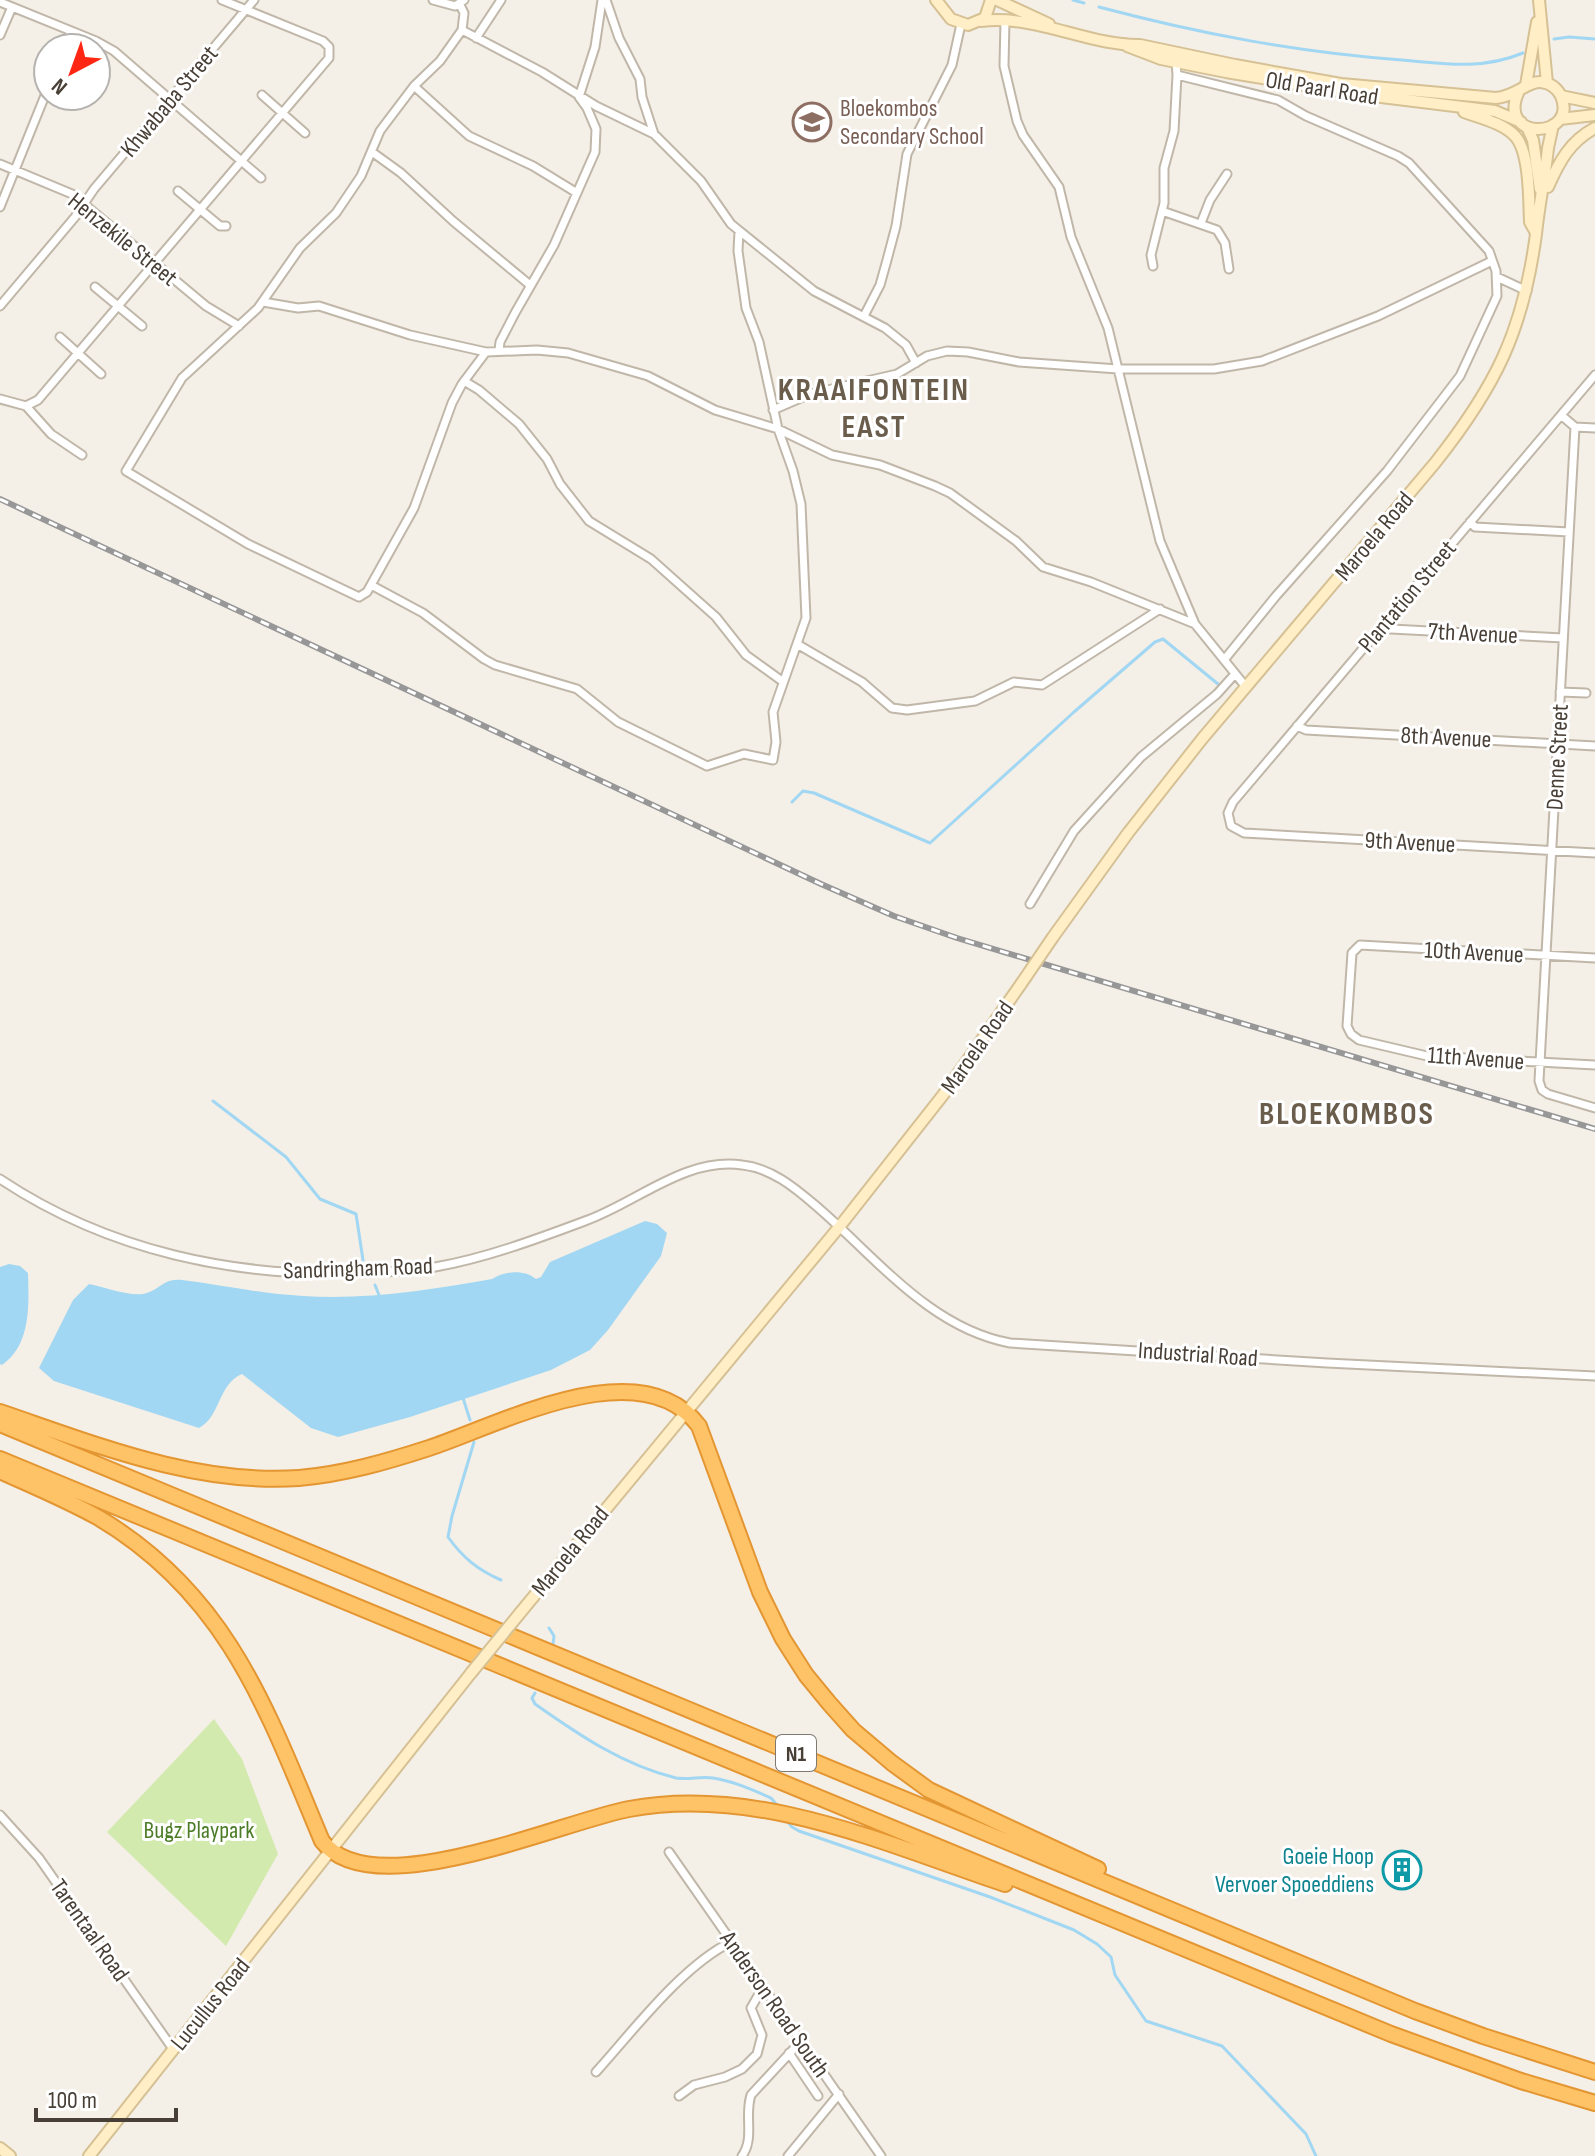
<svg xmlns="http://www.w3.org/2000/svg" width="1595" height="2156" viewBox="0 0 1595 2156" font-family="'Sofia Sans Condensed',sans-serif">
<style>
.green{fill:#d3eaae}
.water{fill:#a1d7f3}
.lines{fill:none;stroke-linecap:round;stroke-linejoin:round}
.stream{stroke:#a1d7f3;stroke-width:3}
.street-casing{stroke:#c0b7a9;stroke-width:11}
.secondary-casing{stroke:#d6c195;stroke-width:14}
.highway-casing{stroke:#e39632;stroke-width:18}
.street{stroke:#fff;stroke-width:7}
.secondary{stroke:#ffeec6;stroke-width:10}
.highway{stroke:#ffc367;stroke-width:14}
.rail-casing{stroke:#979797;stroke-width:6}
.rail{stroke:#fff;stroke-width:3;stroke-dasharray:9;stroke-linecap:butt}
.secondary-bridge-casing{stroke:#d6c195;stroke-width:14;stroke-linecap:butt}
.secondary-bridge{stroke:#ffeec6;stroke-width:10}
.labels{text-anchor:middle;stroke-width:6;stroke-linejoin:round;paint-order:stroke}
.shield{fill:#fff;stroke:#7f7972;stroke-width:2}
.shield-label{font-size:22px;font-weight:bold;fill:#483f36}
.street-label{font-size:24px;fill:#483f36;stroke:#fff}
.education-label{font-size:24px;fill:#785e54;stroke:#fff;text-anchor:start}
.park-label{font-size:24px;fill:#4c7c26;stroke:#fff}
.culture-label{font-size:24px;fill:#0d838f;stroke:#fff;text-anchor:end}
.district-label{font-size:32px;font-weight:bold;letter-spacing:2px;fill:#6b5d4c;stroke:#fff}
</style>
<rect width="100%" height="100%" fill="#f4efe7"/>
<path class="green" d="M214,1719L242,1759L278,1854L226,1946L107,1832Z"/>
<path class="water" d="M645,1221L657,1224L667,1233L661,1256L608,1330L590,1350L551,1370L410,1417L338,1437L311,1428L242,1374C218,1384 221,1416 199,1428L54,1381L39,1368L73,1300L89,1284C105,1287 127,1296 143,1294C160,1291 162,1278 182,1280C223,1285 262,1294 303,1296C367,1300 429,1290 492,1279C505,1271 524,1269 536,1279L541,1277L550,1262Z
M9,1264L20,1266L28,1273C29,1305 31,1345 2,1365L0,1364V1267Z"/>
<g class="lines">
<path class="stream" d="M1073,0L1084,3
M1099,7C1201,34 1296,52 1402,60C1445,64 1482,70 1523,53
M1554,39L1569,37L1595,39
M792,802L803,791L814,793L930,843L1074,712L1155,642L1163,639L1218,684
M213,1101L286,1157L320,1199L356,1214L363,1260
M375,1285L379,1295
M463,1398L470,1420
M474,1442L452,1516L448,1537C463,1558 478,1570 501,1580
M549,1628L554,1636L553,1644
M535,1693L532,1698L535,1704C579,1735 623,1765 676,1778C689,1780 701,1776 713,1778C733,1781 753,1790 771,1798L776,1804
M786,1820L792,1827L799,1831L990,1897L1074,1930L1097,1944L1111,1957L1115,1975L1146,2021L1222,2046L1306,2134L1316,2156"/>
<g class="street-casing">
<path id="street" d="M433,0L455,6L464,0
M606,0L619,38L640,79L642,97L654,134
M0,2L96,41L114,51L261,178
M460,5L464,13L462,30L542,72L596,106L654,134L701,181L731,224L814,291L885,328L906,345L916,363
M1005,20L1004,66L1017,121L1023,135L1059,187L1071,237L1108,328L1160,541L1195,624L1246,687
M462,30L440,61L414,86L389,119L380,131L361,176L336,213L300,248L258,308L182,378L126,471L248,544L359,597L367,592L414,508L452,403L462,384L486,352
M0,35L12,7
M476,38L501,0
M64,48L71,31
M1176,62L1177,75L1278,100L1306,116L1398,156L1409,163L1489,251L1496,271L1497,296L1460,376L1387,471L1276,596L1224,660
M414,86L469,136L533,166L577,193
M262,95L305,133
M372,152L401,173L453,221L530,285
M0,164L72,194L206,306L239,326
M178,191L220,226H226
M0,207L48,88
M1162,211L1217,230L1225,243L1229,269
M1201,223L1210,200L1227,174
M1153,266L1151,255L1164,203V168L1174,131L1177,75
M1497,277L1527,291
M95,287L142,326
M263,302L298,308L319,306L410,335L486,352L537,350L568,353L648,376L715,410L778,429L832,455L880,465L935,486L950,493L1016,541L1043,567L1091,582L1195,624
M0,306L75,217L94,189L254,0
M864,316L880,285L887,260L896,226L907,154L952,65L961,24
M60,337L101,374
M499,350L500,342L515,313L554,245L595,152L596,129L587,108L579,97L595,47L602,0
M1595,375L1233,802L1228,813L1231,826L1244,833L1595,853
M464,381L479,390L519,424L547,459L560,484L589,521L651,559L716,617L746,655L782,681
M0,399L26,406L38,400L329,58V47L323,41L222,0
M26,406L51,434L82,455
M773,410L810,394L897,374L927,356L947,351L968,352L1019,362L1118,369H1214L1262,361L1378,316L1492,261
M1561,415L1575,427L1595,428
M1575,427L1539,1081L1542,1090L1548,1094L1595,1108
M1470,522L1475,527L1569,532
M371,585L423,613L484,659L495,665L577,689L618,722L707,766L744,754L773,760L776,742L773,712L806,618L801,504L793,471L778,429L759,342L746,308L738,251L739,231
M1384,624L1391,629L1563,638
M797,644L862,682L892,708L907,710L975,701L1014,682L1042,685L1160,609
M1560,692L1586,693
M1297,726L1306,730L1595,746
M1030,904L1074,831L1141,757L1217,694L1235,674
M1595,958L1360,945L1352,953L1347,1026L1351,1034L1359,1040L1427,1056L1595,1065
M0,1179C108,1251 235,1278 363,1273C387,1272 412,1271 435,1267C486,1258 537,1239 585,1221C636,1203 685,1157 742,1165C771,1168 794,1187 815,1205C875,1256 929,1328 1010,1343L1327,1363L1595,1376
M0,1815L39,1858L173,2049
M669,1852L881,2156
M789,2053L818,2096
M596,2072C633,2031 682,1966 731,1942
M679,2096L694,2085L725,2077L742,2069L757,2054L762,2035L751,2008L763,1987
M742,2156C755,2138 744,2116 751,2095L801,2041
M788,2156L839,2094"/>
</g>
<g class="secondary-casing">
<path id="secondary" d="M936,0L951,19L968,25L985,18L991,0
M997,0L1049,24
M1539,0L1547,83
M981,21C1035,14 1089,46 1140,45L1235,65L1341,84L1496,98C1517,96 1527,81 1541,82C1550,83 1557,88 1561,96C1579,139 1497,142 1518,93
M1127,46L1161,59L1226,72L1357,94L1495,111L1521,122
M1526,85L1537,22
M1561,96L1595,103
M1464,112C1480,118 1503,123 1515,136C1530,152 1529,200 1530,222L1535,231
M1560,119L1595,115
M1527,127L1533,140L1540,189
M1548,187C1559,162 1570,141 1595,128
M1053,937L1128,833L1202,739L1435,463C1496,386 1523,331 1536,234C1539,205 1545,177 1548,148L1553,125
M520,1613L840,1226L943,1095L1021,984
M0,2148L10,2156
M89,2156L471,1673"/>
</g>
<g class="highway-casing">
<path id="highway" d="M0,1412C97,1445 195,1485 299,1478C344,1474 386,1462 429,1448C499,1425 641,1348 699,1426L760,1592L783,1639L806,1675L829,1703L853,1730L892,1763L929,1790L1098,1869
M0,1424L1415,2011L1483,2036L1595,2072
M0,1459L1391,2034L1521,2081L1595,2103
M0,1471C33,1486 67,1500 99,1518C228,1595 267,1710 322,1841C372,1907 560,1822 629,1809C758,1785 885,1844 1005,1884"/>
</g>
<use href="#street" class="street"/>
<use href="#secondary" class="secondary"/>
<use href="#highway" class="highway"/>
<g class="rail-casing">
<path id="rail" d="M0,499L821,884L894,916L957,938L1595,1129"/>
</g>
<use href="#rail" class="rail"/>
<g class="secondary-bridge-casing">
<path id="secondary-bridge" d="M1021,984L1053,937
M471,1673L520,1613"/>
</g>
<use href="#secondary-bridge" class="secondary-bridge"/>
</g>
<defs>
<g id="school-ring" transform="scale(2)"><circle r="9.5" fill="#fff" stroke="#8d6e63" stroke-width="1.5"/><path d="M0-5L7-2L0 1L-7-2ZM-4 1L0 2.5L4 1V4Q0 6-4 4Z" fill="#8d6e63"/></g>
<g id="building-ring" transform="scale(2)"><circle r="9.5" fill="#fff" stroke="#0f9aa8" stroke-width="1.5"/><path d="M-4-6H4V6H1V3H-1V6H-4ZM-2.5-4.3h1.7v1.8h-1.7ZM.8-4.3h1.7v1.8H.8ZM-2.5-1h1.7V.8h-1.7ZM.8-1h1.7V.8H.8Z" fill="#0f9aa8"/></g>
</defs>
<g fill-rule="evenodd">
<use href="#school-ring" x="812" y="122"/>
<use href="#building-ring" x="1402" y="1870"/>
</g>
<g class="labels">
<rect class="shield" x="776" y="1735" width="40" height="36" rx="6"/>
<g class="shield-label">
<text x="796" y="1761">N1</text>
</g>
<g class="street-label">
<text transform="translate(1322 88) rotate(9)" y="8">Old Paarl Road</text>
<text transform="translate(169 101) rotate(-50)" y="8">Khwababa Street</text>
<text transform="translate(123 239) rotate(39)" y="8">Henzekile Street</text>
<text transform="translate(1374 536) rotate(-50)" y="8">Maroela Road</text>
<text transform="translate(1407 596) rotate(-50)" y="8">Plantation Street</text>
<text transform="translate(1473 633) rotate(3)" y="8">7th Avenue</text>
<text transform="translate(1446 737) rotate(3)" y="8">8th Avenue</text>
<text transform="translate(1557 757) rotate(-87)" y="8">Denne Street</text>
<text transform="translate(1410 842) rotate(3)" y="8">9th Avenue</text>
<text transform="translate(1474 952) rotate(3)" y="8">10th Avenue</text>
<text transform="translate(977 1047) rotate(-55)" y="8">Maroela Road</text>
<text transform="translate(1476 1058) rotate(4)" y="8">11th Avenue</text>
<text transform="translate(358 1268) rotate(-2)" y="8">Sandringham Road</text>
<text transform="translate(1198 1354) rotate(4)" y="8">Industrial Road</text>
<text transform="translate(570 1551) rotate(-51)" y="8">Maroela Road</text>
<text transform="translate(90 1930) rotate(55)" y="8">Tarentaal Road</text>
<text transform="translate(210 2004) rotate(-51)" y="8">Lucullus Road</text>
<text transform="translate(775 2004) rotate(55)" y="8">Anderson Road South</text>
</g>
<g class="education-label">
<text x="840" y="116">Bloekombos<tspan x="840" dy="28">Secondary School</tspan></text>
</g>
<g class="park-label">
<text x="199" y="1838">Bugz Playpark</text>
</g>
<g class="culture-label">
<text x="1374" y="1864">Goeie Hoop<tspan x="1374" dy="28">Vervoer Spoeddiens</tspan></text>
</g>
<g class="district-label">
<text x="874" y="400">KRAAIFONTEIN<tspan x="874" dy="37">EAST</tspan></text>
<text x="1347" y="1124">BLOEKOMBOS</text>
</g>
</g>
<g transform="translate(72 72) rotate(221)"><circle r="38" fill="#ffffff" stroke="#b6b2af" stroke-width="2"/>
<path d="M0-6L14 30L0 20L-14 30Z" fill="#ff2713"/>
<text y="-12" font-size="22" font-weight="bold" text-anchor="middle" fill="#483f36">N</text>
</g>
<path d="M36 2108v12h140v-12" fill="none" stroke="#483f36" stroke-width="4"/>
<text x="48" y="2108" font-size="24" fill="#483f36" stroke="#ffffff" stroke-width="6" paint-order="stroke">100 m</text>
</svg>
